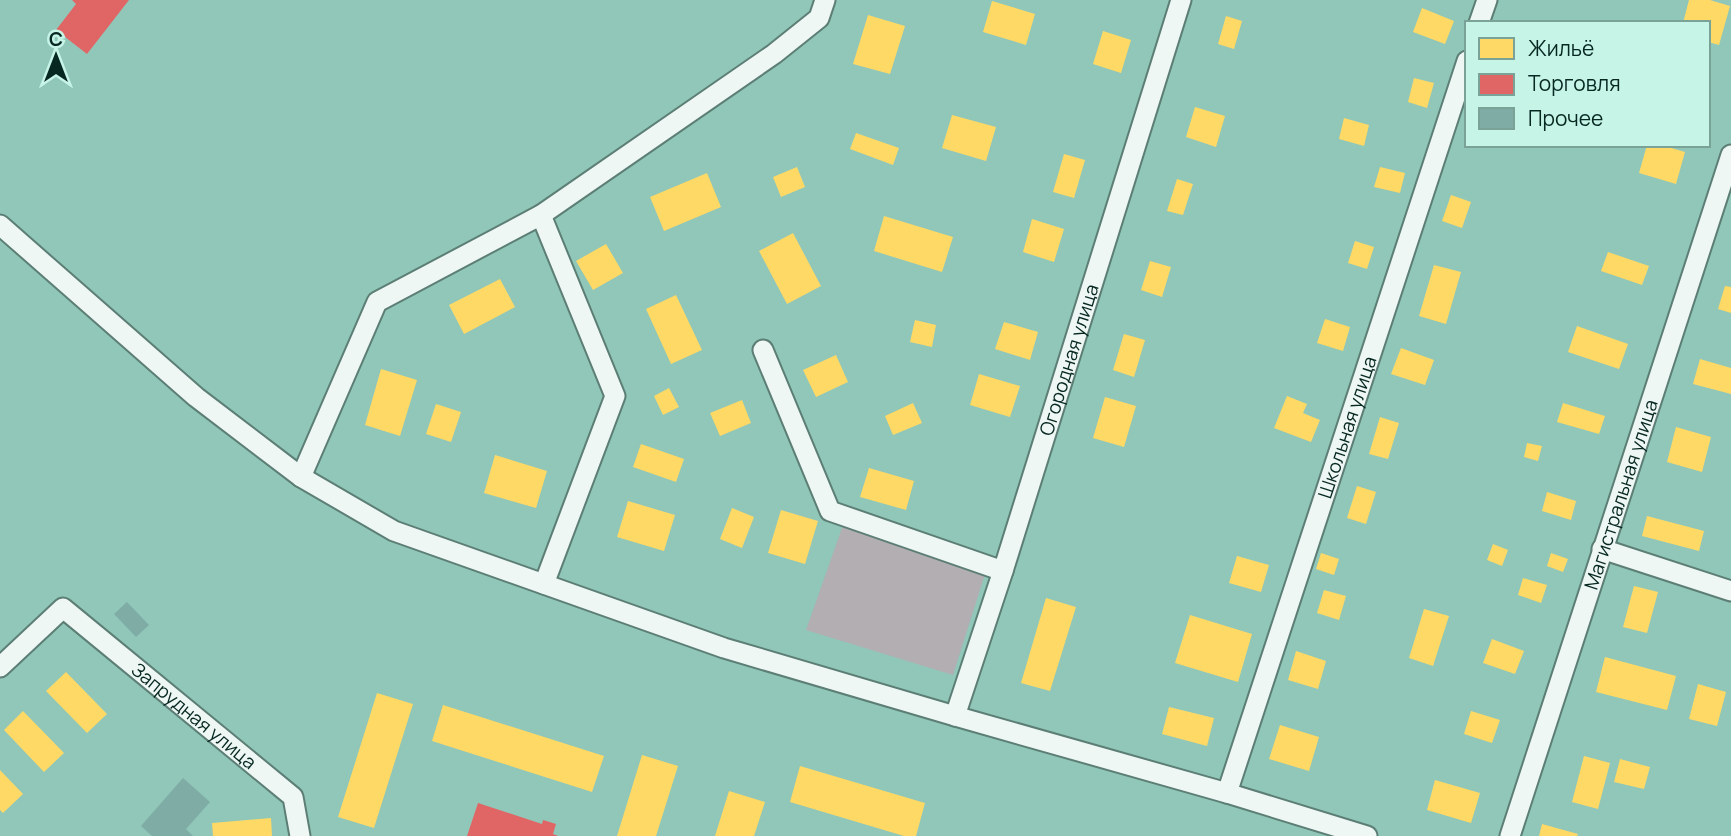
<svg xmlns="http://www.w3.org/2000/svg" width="1731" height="836" viewBox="0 0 1731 836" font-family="Manrope,sans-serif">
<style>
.green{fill:#b2aeb2}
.homes{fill:#ffd966}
.shops{fill:#e06666}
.building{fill:#7fada6}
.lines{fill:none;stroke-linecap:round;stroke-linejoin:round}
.minor-casing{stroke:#5c7e75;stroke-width:23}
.minor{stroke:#eef7f4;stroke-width:19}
.labels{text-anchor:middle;stroke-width:7;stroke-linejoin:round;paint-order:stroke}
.street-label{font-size:19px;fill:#072821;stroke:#c6f4e6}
</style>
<rect width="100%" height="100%" fill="#90c7b8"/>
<path class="green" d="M843,525L986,571L953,675L806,630Z"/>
<path class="homes" d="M1689,0H1710L1730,6L1719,45L1708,42V23H1683Z
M992,1L1035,14L1026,45L983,32Z
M1422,8L1454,21L1445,44L1413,32Z
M868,15L905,26L890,74L853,64Z
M1226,16L1242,21L1234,49L1218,44Z
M1103,31L1131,40L1121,73L1093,64Z
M1414,78L1434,83L1427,108L1408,102Z
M1195,107L1225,116L1216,147L1186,137Z
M952,115L996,127L986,161L942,148Z
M1344,118L1369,125L1364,146L1339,139Z
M856,133L899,148L893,165L850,149Z
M1647,145H1661L1685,152L1676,184L1639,173Z
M1064,154L1085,160L1074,198L1053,192Z
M797,167L805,187L781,197L773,177Z
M1380,167L1405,173L1400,193L1374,187Z
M707,173L721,207L664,231L650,197Z
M1177,179L1193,184L1183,215L1167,211Z
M1451,195L1471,202L1462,228L1442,221Z
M884,216L953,237L942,272L874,251Z
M1032,219L1064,229L1054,262L1023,252Z
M793,233L821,286L787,304L759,251Z
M1355,241L1374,247L1367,269L1348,263Z
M606,244L623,273L593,290L576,261Z
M1608,252L1649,266L1642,285L1601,271Z
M1150,261L1171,267L1162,297L1141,290Z
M1434,265L1461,272L1446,324L1419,316Z
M500,279L515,307L464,334L449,305Z
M1725,286L1731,287V313L1718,309Z
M676,295L702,350L671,364L646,309Z
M1325,319L1350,327L1343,351L1317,343Z
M915,320L936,325L932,347L910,342Z
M1004,322L1038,332L1030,360L995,349Z
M1577,326L1628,344L1619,369L1568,352Z
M1124,334L1145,340L1134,377L1113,370Z
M1401,348L1434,360L1425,385L1391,374Z
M836,355L848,382L816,397L803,370Z
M1700,359L1731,368V394L1693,384Z
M381,369L417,380L400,436L365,425Z
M979,374L1020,386L1010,417L970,405Z
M669,388L679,407L663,415L654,396Z
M1287,396L1307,404L1303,413L1320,420L1311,442L1274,428Z
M1105,397L1136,406L1124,447L1093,438Z
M742,400L751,423L720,436L710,413Z
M913,403L922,423L893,435L885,416Z
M1563,403L1605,416L1599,434L1557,422Z
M436,404L461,412L451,442L426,434Z
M1380,417L1399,423L1388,459L1369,454Z
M1676,427L1711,437L1702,472L1667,462Z
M1527,443L1542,446L1538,461L1524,457Z
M641,444L684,459L676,482L633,467Z
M495,455L547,471L536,508L484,493Z
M869,468L914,481L906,510L860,497Z
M1357,486L1376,492L1366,524L1347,518Z
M1547,492L1576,501L1571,520L1542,511Z
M628,501L675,515L664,551L617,537Z
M732,508L754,517L742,548L720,539Z
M781,510L818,521L805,564L768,553Z
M1647,516L1704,531L1699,551L1642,536Z
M1493,544L1508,550L1502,566L1487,560Z
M1321,553L1339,559L1334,575L1316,569Z
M1551,553L1568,559L1563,572L1547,566Z
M1237,556L1269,565L1261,592L1229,583Z
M1523,578L1547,585L1541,603L1518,595Z
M1634,586L1658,592L1647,633L1623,627Z
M1324,590L1346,596L1339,620L1317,613Z
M1046,598L1076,607L1050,691L1021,683Z
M1424,609L1449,616L1433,666L1409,658Z
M1190,615L1252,634L1238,682L1175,663Z
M1492,639L1524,651L1515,674L1483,663Z
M1296,651L1326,661L1318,689L1288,680Z
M1605,657L1676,676L1667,710L1596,692Z
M66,672L107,714L87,733L46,691Z
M1698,684L1726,692L1717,726L1689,719Z
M377,693L413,704L374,828L338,817Z
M443,705L604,756L592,792L432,741Z
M1169,707L1214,718L1207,746L1162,734Z
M23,711L64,753L44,772L4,730Z
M1471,711L1500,720L1492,743L1464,734Z
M1280,725L1319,737L1309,771L1269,759Z
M642,755L678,766L656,836H617Z
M1584,756L1610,763L1598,809L1572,802Z
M1620,759L1650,767L1644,789L1614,782Z
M800,766L925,803L916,836H904L790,802Z
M0,770L23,794L3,813L0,810Z
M1435,780L1480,793L1471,823L1427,810Z
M729,791L765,802L754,836H715Z
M271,818L272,836H213L212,823Z
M1542,824L1578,834L1577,836H1539Z"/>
<path class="shops" d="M72,0H129L87,54L56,30L76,4Z
M478,803L542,824L543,820L556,824L553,834L558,836H467Z"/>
<path class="building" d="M127,602L149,625L136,637L114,614Z
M183,778L210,802L186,829L193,836H152L141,826Z"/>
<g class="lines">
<g class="minor-casing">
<g id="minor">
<path d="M1479,23L1487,0"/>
<path d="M541,215L615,396L544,584"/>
<path d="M0,225L196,397L301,477L394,531L724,648L955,716L1227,793L1367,836"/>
<path d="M763,350L830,511L1003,571"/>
<path d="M301,477L377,302L541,215L774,54L819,18L825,0"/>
<path d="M1602,549L1731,591"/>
<path id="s1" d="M0,667L63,608L293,797L300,836"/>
<path id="s2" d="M955,716L1003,571L1181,0"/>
<path id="s3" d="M1227,793L1467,61"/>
<path id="s4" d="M1510,836L1731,155"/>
</g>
</g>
<use href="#minor" class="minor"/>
</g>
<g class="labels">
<g class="street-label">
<text dy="7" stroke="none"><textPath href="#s2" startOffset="374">Огородная улица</textPath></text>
<text dy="7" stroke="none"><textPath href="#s3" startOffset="385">Школьная улица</textPath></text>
<text dy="7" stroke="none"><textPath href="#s4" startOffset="359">Магистральная улица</textPath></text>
<text dy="7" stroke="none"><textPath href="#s1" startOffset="256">Запрудная улица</textPath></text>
</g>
</g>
<rect x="1465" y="21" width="245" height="126" fill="#c6f4e6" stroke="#7aa297" stroke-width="2"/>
<rect x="1479" y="38" width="35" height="21" fill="#ffd966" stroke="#7aa297" stroke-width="2"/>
<text x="1528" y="56" font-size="21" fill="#072821">Жильё</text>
<rect x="1479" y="74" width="35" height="21" fill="#e06666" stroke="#7aa297" stroke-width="2"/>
<text x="1528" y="91" font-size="21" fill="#072821">Торговля</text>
<rect x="1479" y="108" width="35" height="21" fill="#7fada6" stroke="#7aa297" stroke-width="2"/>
<text x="1528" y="126" font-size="21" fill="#072821">Прочее</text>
<g transform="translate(56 56)" stroke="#c6f4e6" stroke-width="5" paint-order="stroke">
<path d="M0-5L12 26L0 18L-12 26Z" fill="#072821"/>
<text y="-10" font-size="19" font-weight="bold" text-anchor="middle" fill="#072821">С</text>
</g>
</svg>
